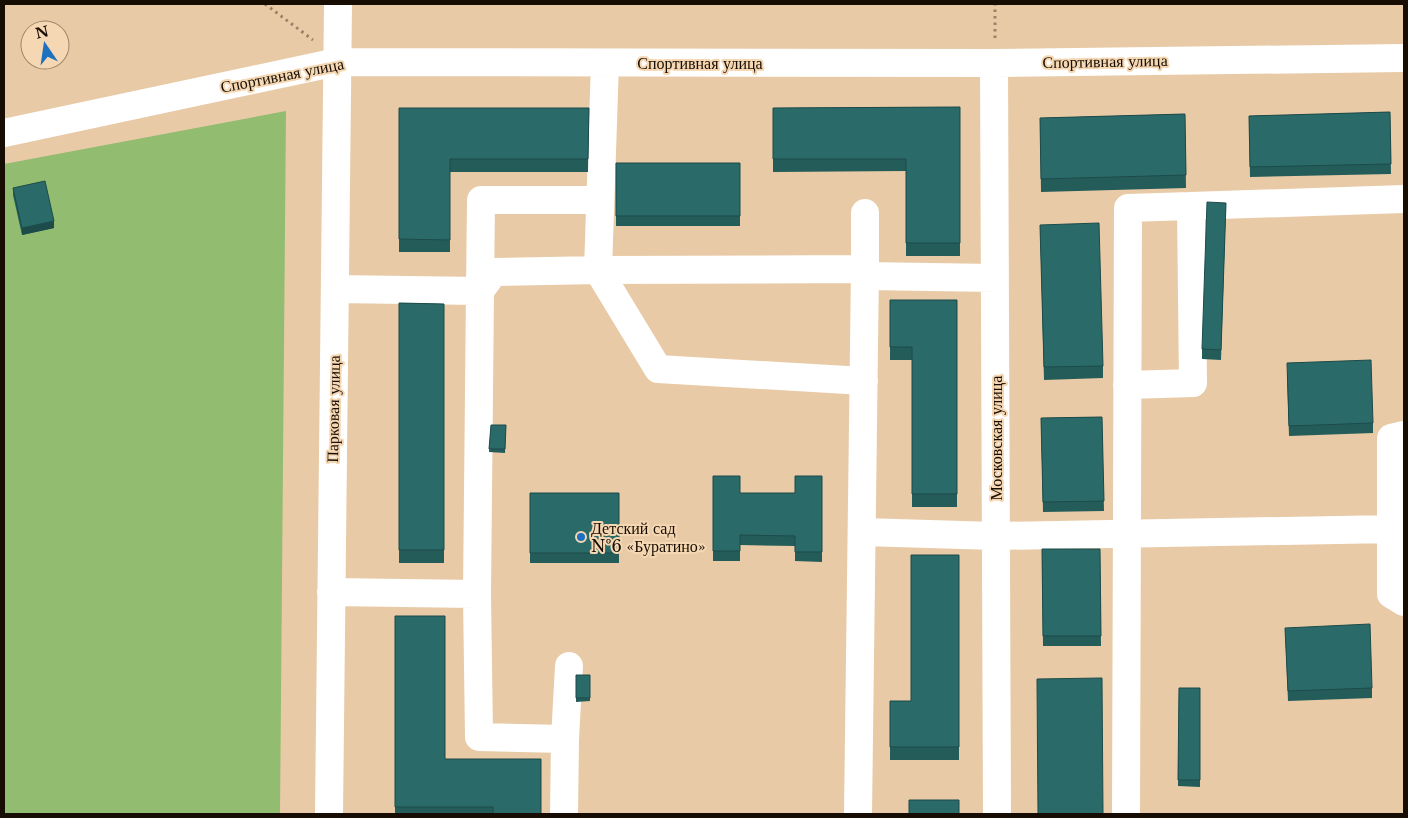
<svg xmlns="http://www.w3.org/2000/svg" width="1408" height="818" viewBox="0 0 1408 818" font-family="'Libre Baskerville',serif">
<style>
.green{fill:#92bc70}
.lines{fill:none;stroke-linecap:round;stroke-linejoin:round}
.path{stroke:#998268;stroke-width:3;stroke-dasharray:2.5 4;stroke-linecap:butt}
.minor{stroke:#fff;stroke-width:28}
.wall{fill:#245c5a}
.shaded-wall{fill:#1d4b4a}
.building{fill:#2a6b69;stroke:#1d4b4a}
.poi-dot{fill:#1f70bf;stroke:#f5d7b3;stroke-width:2}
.labels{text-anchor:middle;stroke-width:4;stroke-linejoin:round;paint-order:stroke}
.street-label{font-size:16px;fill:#170d02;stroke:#f5d7b3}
.poi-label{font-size:16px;fill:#170d02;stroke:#f5d7b3;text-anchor:start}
</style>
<rect width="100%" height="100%" fill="#e8caa6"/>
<path class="green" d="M286,111L280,814H4V164Z"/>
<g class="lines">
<path class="path" d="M265,4L313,40
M995,38V4"/>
<path class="minor" d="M605,63L598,270L658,369L864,381
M994,63L997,814
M4,133L337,62L994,63L1404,58
M600,200H481L480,291L494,272L598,270L865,269L858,814
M1191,206L1404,199
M865,213V269
M865,276L995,278
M335,289L480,291L477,594L479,737L565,739L564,814
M1404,435L1391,438V594L1404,602
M862,532L996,536L1391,529
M331,592L477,594
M565,739L569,666
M329,814L338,4
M1126,814C1126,612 1127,410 1128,208L1191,206L1193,383L1127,385"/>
</g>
<path class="wall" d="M960,107V256H906V171L773,172V108Z
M399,108H589L588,172H450V252H399Z
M1390,112L1391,174L1250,177L1249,116Z
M1185,114L1186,188L1041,192L1040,118Z
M616,163H740V226H616Z
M13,188L54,228L22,235L13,195Z
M1226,203L1221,360L1202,359V349Z
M1040,225L1103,366V378L1044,380Z
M890,300H957V507H912V360H890Z
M399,303L444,304V563H399Z
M1287,373L1373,423V433L1289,436Z
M1102,417L1104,511L1043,512L1041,418Z
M491,425H506L505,453L489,452Z
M713,476L740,493H795L822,476V562L795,561V546L740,545V561H713Z
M530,493H619V563H530Z
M1042,549H1100L1101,646H1043Z
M959,555V760H890V701H911Z
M395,616L445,759L541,814H395Z
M1285,628L1372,688V698L1288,701Z
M576,675H590V701L576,702Z
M1179,688H1200V787L1178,786Z"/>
<path class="shaded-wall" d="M54,221V228L22,235V228Z"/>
<path class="building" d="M960,107V243H906V159H773V108Z
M399,108H589L588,159H450V240L399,239Z
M1390,112L1391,164L1250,167L1249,116Z
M1185,114L1186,175L1041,179L1040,118Z
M616,163H740V216H616Z
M45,181L54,221L22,228L13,188Z
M1207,202L1226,203L1221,350L1202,349Z
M1099,223L1103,366L1044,367L1040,225Z
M890,300H957V494H912V347H890Z
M399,303L444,304V550H399Z
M1371,360L1373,423L1289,426L1287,363Z
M1102,417L1104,501L1043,502L1041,418Z
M491,425H506L505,449H489Z
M713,476H740V493H795V476H822V552H795V536L740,535V551H713Z
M530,493H619V553H530Z
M1042,549H1100L1101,636H1043Z
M911,555H959V747H890V701H911Z
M395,616H445V759H541V814H493V807H395Z
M1370,624L1372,688L1288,691L1285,628Z
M576,675H590V698H576Z
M1102,678L1103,814H1038L1037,679Z
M1179,688H1200V780H1178Z
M909,800H959V814H909Z"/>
<circle class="poi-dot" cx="581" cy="537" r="5"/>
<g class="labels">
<g class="street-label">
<text transform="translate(1105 61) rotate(-1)" y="6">Спортивная улица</text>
<text x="700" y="69">Спортивная улица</text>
<text transform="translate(282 75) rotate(-11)" y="6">Спортивная улица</text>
<text transform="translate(333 409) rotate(-89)" y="6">Парковая улица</text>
<text transform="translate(996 438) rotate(-90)" y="6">Московская улица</text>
</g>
<g class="poi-label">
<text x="591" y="534">Детский сад<tspan x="591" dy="18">№6 «Буратино»</tspan></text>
</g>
</g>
<rect width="1408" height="818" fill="none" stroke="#170d02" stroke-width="10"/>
<g transform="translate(45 45) rotate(347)"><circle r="24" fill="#f5d7b3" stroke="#9c866c"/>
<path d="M0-4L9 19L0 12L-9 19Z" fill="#1f70bf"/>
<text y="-8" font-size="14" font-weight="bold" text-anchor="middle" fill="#170d02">N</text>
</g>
</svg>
